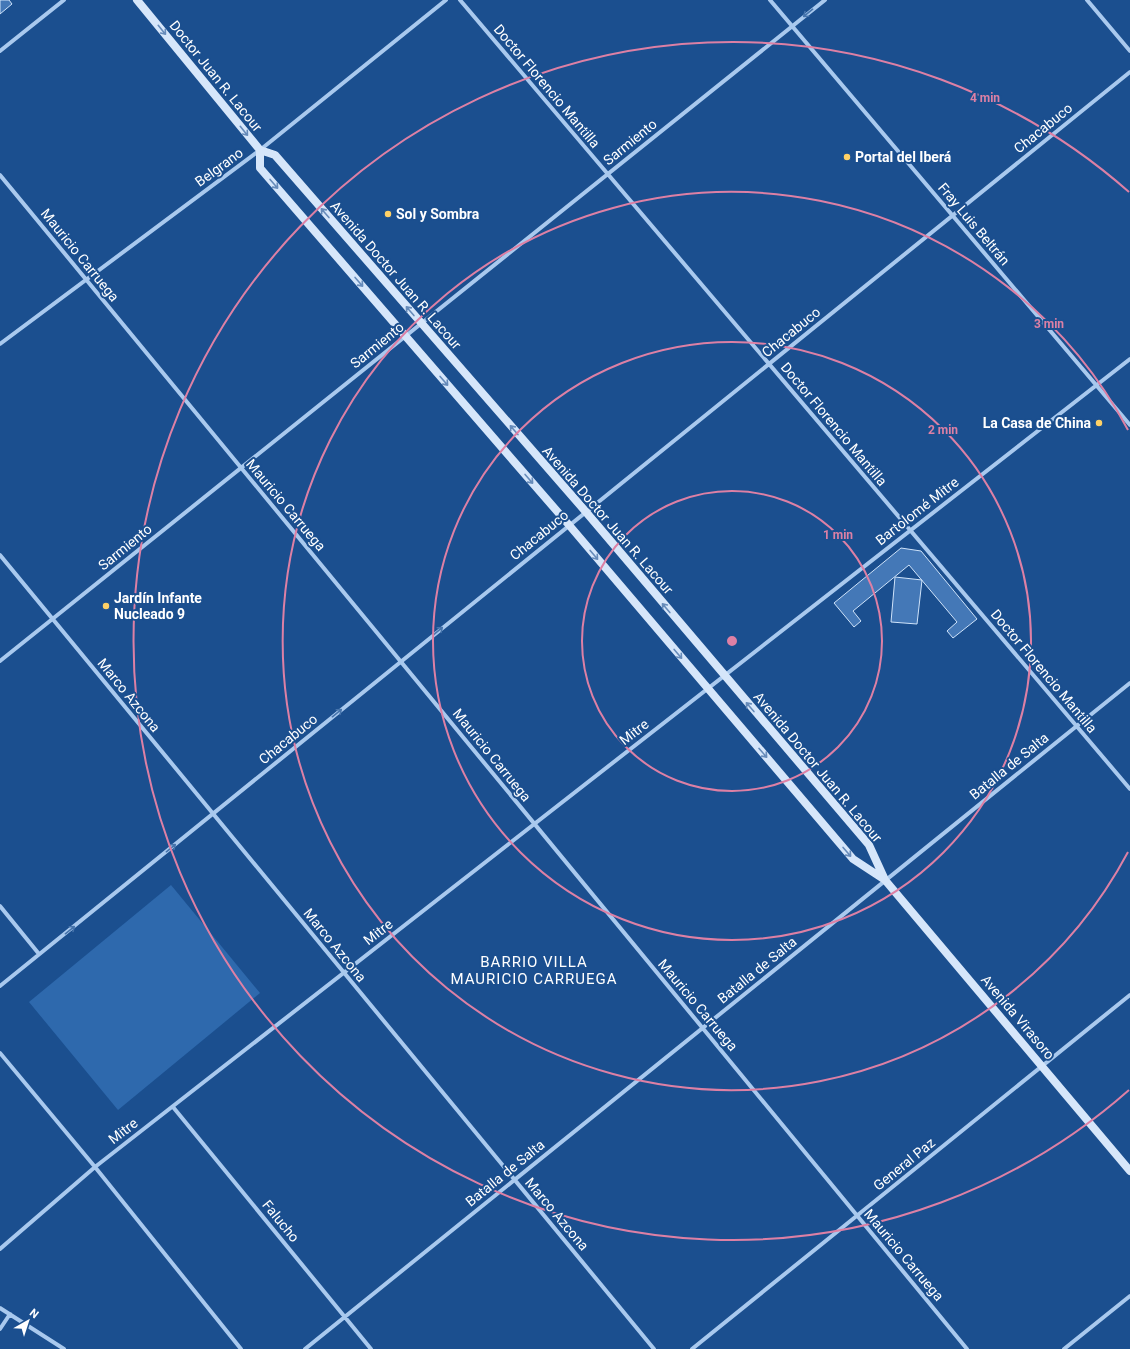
<svg xmlns="http://www.w3.org/2000/svg" width="1130" height="1349" viewBox="0 0 1130 1349" font-family="Roboto,sans-serif">
<style>
.green{fill:#2e69ad}
.building{fill:#4478b7;stroke:#cfe3fa}
.lines{fill:none;stroke-linecap:round;stroke-linejoin:round}
.street{stroke:#a9c9ee;stroke-width:4}
.secondary{stroke:#d6e6fa;stroke-width:8}
.oneway{stroke:#4674ac}
.oneway2{stroke:#668bba}
.ring{fill:none;stroke:#dd80a5;stroke-width:2}
.poi-dot{fill:#ffd166;stroke:#1b4f8f;stroke-width:1.5}
.labels{text-anchor:middle;stroke-width:4;stroke-linejoin:round;paint-order:stroke}
.street-label{font-size:14px;fill:#fff;stroke:#1b4f8f}
.poi-label{font-size:14px;font-weight:bold;fill:#fff;stroke:#1b4f8f;text-anchor:start}
.neighbourhood-label{font-size:15px;letter-spacing:1px;fill:#fff;stroke:#1b4f8f}
.centre{fill:#dd80a5;stroke:#1b4f8f;stroke-width:2}
.ring-label{font-size:12px;text-anchor:middle;font-weight:bold;fill:#dd80a5;stroke:#1b4f8f;stroke-width:4;stroke-linejoin:round;paint-order:stroke}
</style>
<rect width="100%" height="100%" fill="#1b4f8f"/>
<path class="green" d="M171,885L260,993L118,1110L29,1002Z"/>
<path class="building" d="M0,0H9L12,4L0,14Z
M901,548L921,551L977,619L953,638L947,631L957,622L909,565L853,611L861,621L854,627L834,603Z
M895,577L922,580L917,624L891,622Z"/>
<g class="lines">
<path class="street" d="M460,0L1130,789
M770,0L1130,425
M1087,0L1130,51
M0,51L64,0
M0,175L967,1349
M0,344L260,150L446,0
M0,555L654,1349
M0,661L825,0
M0,906L39,954
M0,986L1130,72
M0,1053L95,1167L241,1349
M173,1107L371,1349
M0,1249L95,1167L1130,359
M0,1308L64,1349
M0,1329L10,1314
M305,1349L1130,683
M692,1349L1130,995
M1064,1349L1130,1296"/>
<path class="secondary" d="M137,0L260,150
M260,150L275,155L586,512L869,845L885,880L1130,1171
M260,150V168L569,525L853,859L885,880"/>
</g>
<defs><path id="oneway-shaft" d="M-6 0H5M1.5-3L5.5 0L1.5 3" fill="none" stroke-width="1.6" stroke-linecap="round" stroke-linejoin="round"/></defs>
<g class="oneway">
<use href="#oneway-shaft" transform="translate(808 13) rotate(141)"/>
<use href="#oneway-shaft" transform="translate(438 631) rotate(-39)"/>
<use href="#oneway-shaft" transform="translate(337 713) rotate(-39)"/>
<use href="#oneway-shaft" transform="translate(171 848) rotate(-39)"/>
<use href="#oneway-shaft" transform="translate(70 930) rotate(-39)"/>
</g>
<g class="oneway2">
<use href="#oneway-shaft" transform="translate(162 30) rotate(51)"/>
<use href="#oneway-shaft" transform="translate(244 131) rotate(51)"/>
<use href="#oneway-shaft" transform="translate(274 184) rotate(49)"/>
<use href="#oneway-shaft" transform="translate(325 213) rotate(-131)"/>
<use href="#oneway-shaft" transform="translate(359 282) rotate(49)"/>
<use href="#oneway-shaft" transform="translate(410 311) rotate(-131)"/>
<use href="#oneway-shaft" transform="translate(444 381) rotate(49)"/>
<use href="#oneway-shaft" transform="translate(514 430) rotate(-131)"/>
<use href="#oneway-shaft" transform="translate(529 479) rotate(49)"/>
<use href="#oneway-shaft" transform="translate(594 555) rotate(50)"/>
<use href="#oneway-shaft" transform="translate(666 608) rotate(-130)"/>
<use href="#oneway-shaft" transform="translate(678 654) rotate(50)"/>
<use href="#oneway-shaft" transform="translate(750 707) rotate(-131)"/>
<use href="#oneway-shaft" transform="translate(763 753) rotate(49)"/>
<use href="#oneway-shaft" transform="translate(847 852) rotate(49)"/>
</g>
<g class="ring">
<circle cx="732" cy="641" r="150"/>
<circle cx="732" cy="641" r="299"/>
<path d="M1128 852A449 449 0 1 1 1128 430"/>
<path d="M1129 1090A599 599 0 1 1 1129 192"/>
</g>
<g class="poi-dot">
<circle cx="847" cy="157" r="4"/>
<circle cx="388" cy="214" r="4"/>
<circle cx="1099" cy="423" r="4"/>
<circle cx="106" cy="606" r="4"/>
</g>
<g class="labels">
<g class="street-label">
<text transform="translate(216 76) rotate(51)" y="5">Doctor Juan R. Lacour</text>
<text transform="translate(547 86) rotate(50)" y="5">Doctor Florencio Mantilla</text>
<text transform="translate(1043 128) rotate(-39)" y="5">Chacabuco</text>
<text transform="translate(630 142) rotate(-39)" y="5">Sarmiento</text>
<text transform="translate(219 167) rotate(-36)" y="5">Belgrano</text>
<text transform="translate(974 224) rotate(50)" y="5">Fray Luis Beltrán</text>
<text transform="translate(80 255) rotate(51)" y="5">Mauricio Carruega</text>
<text transform="translate(396 275) rotate(49)" y="5">Avenida Doctor Juan R. Lacour</text>
<text transform="translate(791 332) rotate(-39)" y="5">Chacabuco</text>
<text transform="translate(377 345) rotate(-39)" y="5">Sarmiento</text>
<text transform="translate(834 424) rotate(50)" y="5">Doctor Florencio Mantilla</text>
<text transform="translate(286 505) rotate(50)" y="5">Mauricio Carruega</text>
<text transform="translate(917 511) rotate(-38)" y="5">Bartolomé Mitre</text>
<text transform="translate(608 520) rotate(49)" y="5">Avenida Doctor Juan R. Lacour</text>
<text transform="translate(539 535) rotate(-39)" y="5">Chacabuco</text>
<text transform="translate(125 547) rotate(-39)" y="5">Sarmiento</text>
<text transform="translate(1044 671) rotate(50)" y="5">Doctor Florencio Mantilla</text>
<text transform="translate(129 695) rotate(51)" y="5">Marco Azcona</text>
<text transform="translate(634 732) rotate(-38)" y="5">Mitre</text>
<text transform="translate(288 739) rotate(-39)" y="5">Chacabuco</text>
<text transform="translate(492 755) rotate(51)" y="5">Mauricio Carruega</text>
<text transform="translate(1009 766) rotate(-39)" y="5">Batalla de Salta</text>
<text transform="translate(818 767) rotate(50)" y="5">Avenida Doctor Juan R. Lacour</text>
<text transform="translate(378 932) rotate(-38)" y="5">Mitre</text>
<text transform="translate(335 945) rotate(51)" y="5">Marco Azcona</text>
<text transform="translate(757 970) rotate(-39)" y="5">Batalla de Salta</text>
<text transform="translate(698 1005) rotate(50)" y="5">Mauricio Carruega</text>
<text transform="translate(1018 1017) rotate(50)" y="5">Avenida Virasoro</text>
<text transform="translate(123 1131) rotate(-38)" y="5">Mitre</text>
<text transform="translate(904 1164) rotate(-39)" y="5">General Paz</text>
<text transform="translate(505 1173) rotate(-39)" y="5">Batalla de Salta</text>
<text transform="translate(557 1214) rotate(50)" y="5">Marco Azcona</text>
<text transform="translate(281 1221) rotate(51)" y="5">Falucho</text>
<text transform="translate(904 1255) rotate(50)" y="5">Mauricio Carruega</text>
</g>
<g class="poi-label">
<text x="855" y="162">Portal del Iberá</text>
<text x="396" y="219">Sol y Sombra</text>
<text x="1091" y="428" text-anchor="end">La Casa de China</text>
<text x="114" y="603">Jardín Infante<tspan x="114" dy="16">Nucleado 9</tspan></text>
</g>
<g class="neighbourhood-label">
<text x="534" y="967">BARRIO VILLA<tspan x="534" dy="17">MAURICIO CARRUEGA</tspan></text>
</g>
</g>
<circle cx="732" cy="641" r="6" class="centre"/>
<g class="ring-label">
<text x="985" y="102">4 min</text>
<text x="1049" y="328">3 min</text>
<text x="943" y="434">2 min</text>
<text x="838" y="539">1 min</text>
</g>
<g transform="translate(28 1321) rotate(39)" stroke="#1b4f8f" stroke-width="3" paint-order="stroke">
<path d="M0-3L7 15L0 10L-7 15Z" fill="#ffffff"/>
<text y="-6" font-size="11" font-weight="bold" text-anchor="middle" fill="#ffffff">N</text>
</g>
</svg>
